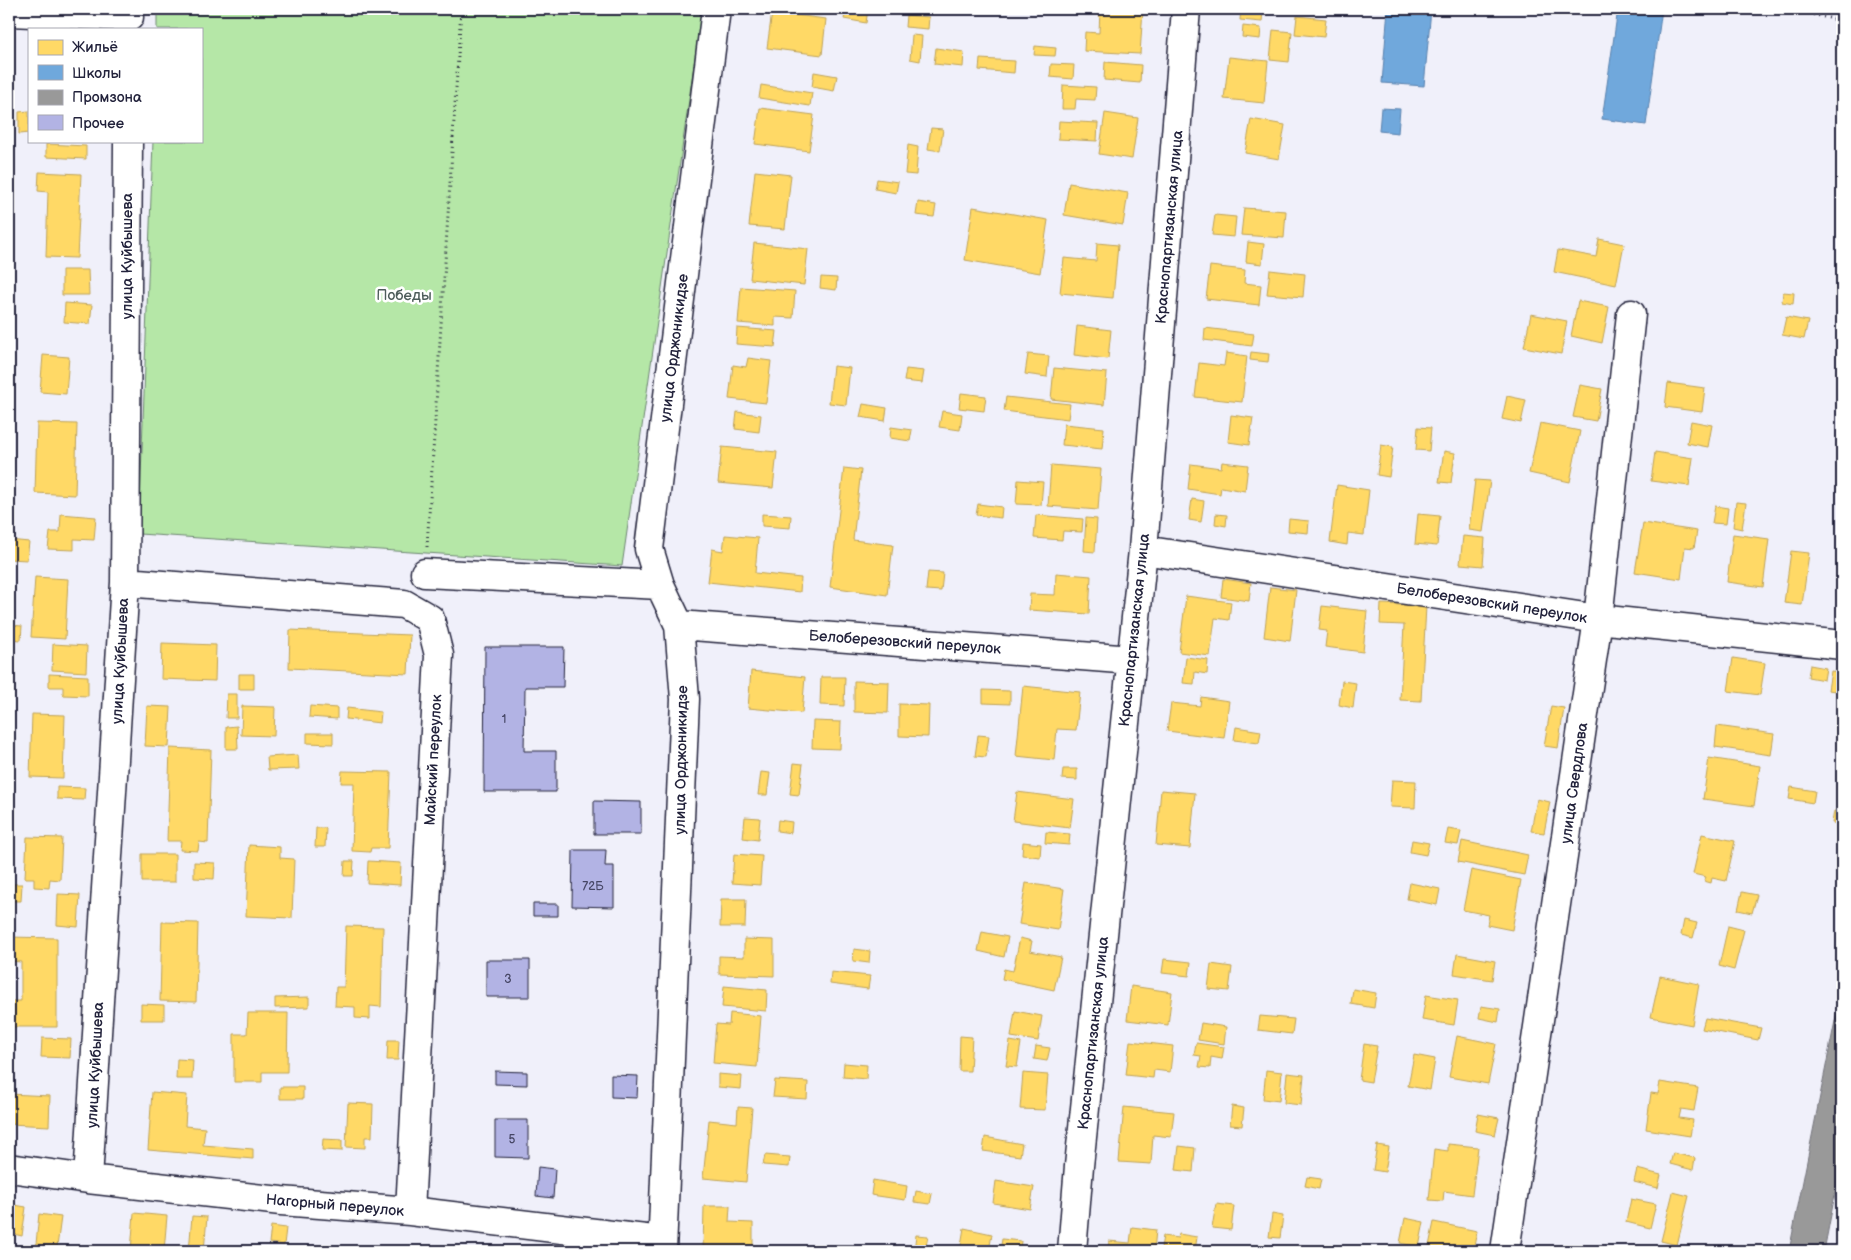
<svg xmlns="http://www.w3.org/2000/svg" width="1851" height="1260" viewBox="0 0 1851 1260" font-family="'Balsamiq Sans',sans-serif">
<style>
.green{fill:#b5e7a7;stroke:#6c8471}
.homes{fill:#ffd966;stroke:#bda259}
.schools{fill:#6fa8dc;stroke:#5880ac}
.industry{fill:#999;stroke:#75757d}
.building{fill:#b2b3e4;stroke:#22223b}
.lines{fill:none;stroke-linecap:round;stroke-linejoin:round}
.minor-casing{stroke:#22223b;stroke-width:31}
.path{stroke:#22223b;stroke-width:3;stroke-dasharray:1 4;stroke-linecap:butt}
.minor{stroke:#fff;stroke-width:28}
.labels{text-anchor:middle;stroke-width:5;stroke-linejoin:round;paint-order:stroke}
.number-label{font-size:12px;fill:#464665}
.street-label{font-size:15px;fill:#22223b;stroke:#fff}
.park-label{font-size:15px;fill:#4e5d5b;stroke:#fff}
</style>
<rect width="100%" height="100%" fill="#f0f0fa"/>
<filter id="ink" filterUnits="userSpaceOnUse"><feTurbulence type="fractalNoise" baseFrequency=".02" numOctaves="2"/><feDisplacementMap in="SourceGraphic" scale="10" xChannelSelector="R" yChannelSelector="G"/><feConvolveMatrix kernelMatrix="1 2 1 2 8 2 1 2 1" color-interpolation-filters="sRGB"/></filter>
<g filter="url(#ink)">
<path class="green" d="M157,9H702L622,566L139,534L153,141H201V29H157Z"/>
<path class="homes" d="M792,9H829V13Z
M846,9H868L866,23L844,19Z
M1100,9H1143L1140,54L1084,51L1085,32L1099,33Z
M1241,9L1263,11L1262,22L1240,20Z
M772,12L826,19L822,55L767,48Z
M906,15L929,17L928,29L905,27Z
M1297,16L1326,19L1324,37L1295,34Z
M1243,26L1261,28L1260,39L1242,37Z
M1273,30L1292,32L1289,62L1270,60Z
M912,35L922,36L920,61L910,59Z
M1035,46L1056,48L1055,56L1034,55Z
M936,48L964,52L963,67L934,64Z
M1229,57L1268,61L1264,103L1224,99Z
M980,59L1015,61L1014,73L979,70Z
M1105,62L1141,65L1140,83L1104,80Z
M1051,64L1074,65L1073,79L1050,77Z
M814,72L837,76L834,91L812,87Z
M761,85L812,93L810,106L759,98Z
M1063,85L1096,87L1095,100L1076,99L1075,109H1062Z
M760,108L814,115L809,151L755,144Z
M29,111V133L19,134V112Z
M1105,113L1138,118L1132,159L1099,154Z
M1251,119L1285,125L1279,159L1245,153Z
M1059,121L1098,123L1097,141L1058,139Z
M931,128L943,129L940,151L928,149Z
M46,144L86,146V159L46,157Z
M908,145L918,147L916,175L905,174Z
M755,171L791,175L785,229L749,226Z
M39,172L81,174L77,258L46,257L48,192L38,191Z
M877,179L898,182L896,193L875,189Z
M1069,183L1128,193L1123,225L1064,215Z
M918,202L936,205L934,217L916,215Z
M973,207L1048,220L1040,273L965,260Z
M1244,208L1286,211L1284,238L1241,235Z
M1215,215L1236,217L1234,237L1212,235Z
M1599,239L1624,244L1616,285L1554,272L1558,250L1596,257Z
M1248,242L1264,244L1262,264L1246,262Z
M754,243L808,249L804,285L750,279Z
M1097,243L1118,245L1113,298L1060,293L1064,258L1096,261Z
M1210,266L1245,270L1244,283L1261,285L1259,305L1206,299Z
M62,270H88L89,295H62Z
M1270,270L1305,274L1303,297L1267,294Z
M821,277L837,278L836,290L820,288Z
M741,287L795,291L793,318L775,317V326L738,323Z
M1783,292L1794,293L1793,304L1782,302Z
M1578,301L1609,307L1602,343L1571,336Z
M65,303L92,305L90,324L64,322Z
M1531,314L1567,321L1561,354L1524,347Z
M1786,317L1808,321L1804,339L1782,335Z
M1077,326L1111,330L1108,359L1074,355Z
M737,328L777,331L775,347L736,344Z
M1205,328L1254,334L1252,346L1204,340Z
M1251,352L1269,354L1268,362L1250,360Z
M1226,353L1247,356L1242,402L1195,397L1199,363L1224,366Z
M1028,354L1049,356L1047,377L1025,374Z
M43,355L69,357L66,394L40,392Z
M748,358L771,361L766,403L729,399L733,365L746,367Z
M833,366L850,368L846,405L829,403Z
M1054,368L1107,373L1104,405L1051,399Z
M906,369L924,371L922,383L904,381Z
M1668,383L1705,388L1702,412L1665,407Z
M1580,385L1602,389L1596,421L1573,417Z
M961,393L986,396L984,411L959,408Z
M1507,396L1526,400L1521,423L1502,419Z
M1006,397L1070,404L1068,419L1004,411Z
M863,404L887,408L885,421L860,417Z
M942,411L962,414L960,430L939,427Z
M737,412L761,415L759,432L735,429Z
M1231,415L1253,418L1249,445L1228,442Z
M1691,421L1712,425L1708,447L1687,443Z
M37,423L77,424L75,495L35,493Z
M1540,423L1580,431L1570,482L1529,473Z
M1064,424L1104,428L1102,449L1062,445Z
M891,427L912,430L910,441L890,438Z
M1418,427L1431,428L1429,451L1416,450Z
M1381,445L1393,447L1389,477L1377,475Z
M722,447L777,452L773,488L718,483Z
M1444,451L1455,453L1451,483L1439,482Z
M1655,452L1693,458L1689,486L1651,481Z
M1222,462L1248,465L1245,491L1221,487L1220,494L1188,489L1191,464L1221,468Z
M1051,465L1101,469L1098,510L1048,506Z
M844,468L861,470L853,540L893,545L887,595L830,587Z
M1018,480L1043,482L1041,505L1016,504Z
M1475,480L1490,481L1483,532L1469,530Z
M1337,485L1369,490L1364,535L1348,533L1347,545L1330,542Z
M1192,499L1204,501L1201,522L1189,520Z
M1736,502L1746,503L1742,529L1733,527Z
M978,504L1002,507L1001,518L976,515Z
M1715,506L1728,508L1726,524L1712,523Z
M61,514L96,517L94,540L74,539V550L48,549L50,532H60Z
M762,514L791,516L790,528L762,526Z
M1216,514L1227,515L1226,526L1215,524Z
M1418,514L1440,516L1437,546L1415,544Z
M1036,515L1083,519L1082,532L1063,531L1062,540L1034,538Z
M1086,518L1097,519L1095,552L1084,551Z
M1289,519L1309,521L1308,533L1288,531Z
M1643,523L1697,531L1694,548L1685,547L1681,579L1635,572Z
M1733,534L1769,539L1763,587L1727,582Z
M725,535L758,538L755,573L801,578L800,592L708,582L712,549L723,551Z
M1463,536L1485,538L1483,566L1460,564Z
M9,540L29,542L27,560L9,559Z
M1791,551L1809,553L1802,605L1784,603Z
M928,572L943,573L941,591L926,590Z
M1056,573L1091,576L1089,614L1029,610L1030,594L1055,595Z
M35,577L68,579L65,639L31,637Z
M1223,579L1251,583L1249,601L1221,597Z
M1270,587L1296,590L1290,641L1264,637Z
M1186,596L1231,602L1229,620L1215,618L1210,656L1179,652Z
M1381,604L1426,606L1421,701L1400,700L1404,625L1380,624Z
M1322,606L1367,611L1363,652L1325,647L1327,631L1319,630Z
M10,625L22,626L21,640L9,639Z
M290,630L410,635L408,674L289,668Z
M162,643L216,645L215,681L161,679Z
M53,644L87,646L86,672L52,670Z
M1186,657L1208,660L1207,674L1195,672L1194,684L1183,683Z
M1733,658L1765,663L1760,695L1728,691Z
M1810,665L1826,668L1824,680L1808,677Z
M751,671L805,677L802,713L748,708Z
M1831,671L1838,672L1835,691L1828,690Z
M1841,672H1842V693H1838Z
M49,674L88,676V696L63,695V687H49Z
M239,674H254V689H239Z
M821,677H845L844,706L820,705Z
M854,681L889,682L888,713L854,712Z
M1342,681L1356,683L1353,708L1339,705Z
M1023,686L1080,692L1076,730L1057,729L1054,760L1016,756Z
M983,690L1010,691V704L983,703Z
M227,694H237V718H226Z
M1201,697L1229,701L1224,738L1167,731L1171,703L1200,706Z
M899,704L929,705L928,737L899,736Z
M147,706L171,707L169,747L145,746Z
M242,706L275,707L274,736L241,735Z
M310,706L337,708V719L309,717Z
M1551,706L1564,708L1558,748L1544,746Z
M347,708L381,712L380,723L346,719Z
M32,714L65,715L63,778L30,777Z
M813,721L841,722L840,749L812,748Z
M237,726L238,749H226V727Z
M1717,726L1774,734L1771,755L1715,747Z
M1236,727L1261,731L1259,743L1234,740Z
M307,733H333V744L307,743Z
M978,735L989,736L986,757L975,756Z
M170,748L211,750L208,843L199,842L198,851L180,850L181,841H167Z
M298,755L299,769L268,770L267,757Z
M1709,758L1760,766L1754,806L1703,799Z
M794,763L803,764L799,795L790,794Z
M9,769H13V787H9Z
M1063,769H1077V780L1062,779Z
M342,771L391,772L388,848H371L370,852L352,851L354,783H341Z
M761,772L770,773L767,795H758Z
M1392,780L1416,781L1415,808L1390,807Z
M57,787L85,788L84,800L57,799Z
M1791,787L1815,791L1813,803L1789,799Z
M1161,790L1195,793L1190,848L1156,845Z
M1017,792L1074,799L1070,828L1013,821Z
M1537,799L1550,802L1544,833L1531,831Z
M1834,811L1842,813V824L1832,823Z
M745,817L760,818L758,840L743,838Z
M778,820L792,822L791,833L777,831Z
M316,828H326L325,847H315Z
M1448,829L1461,831L1458,845L1445,843Z
M1046,832L1070,834L1069,845L1045,843Z
M1702,834L1735,841L1726,881L1712,878L1711,883L1704,881L1706,877L1693,874Z
M27,837L62,838L60,880L50,879L49,888L34,887V878H25Z
M1412,840L1429,843L1426,855L1410,852Z
M1462,841L1528,855L1524,875L1458,862Z
M1023,842L1041,844L1040,857L1022,855Z
M249,845L280,847V858L294,859L292,918L246,916Z
M142,854H175V882H142Z
M734,854L762,856L760,885L732,883Z
M345,861H354L353,876H344Z
M368,861L401,863L400,885L367,883Z
M194,862L215,863L214,879L194,878Z
M1471,870L1521,880L1512,930L1487,925L1489,915L1463,910Z
M1026,883L1064,889L1058,930L1019,924Z
M1410,883L1440,889L1437,905L1407,899Z
M9,884H22L21,901H9Z
M1742,892L1757,895L1752,913L1738,910Z
M58,894L80,895L78,927L57,925Z
M721,899H746L745,927H720Z
M1684,920L1697,923L1693,938L1681,935Z
M162,922L198,923L196,1002L160,1001Z
M346,926L383,927L381,1007L370,1006V1019L355,1018V1007L335,1006L336,987H344Z
M1728,926L1744,930L1734,970L1719,966Z
M982,932L1008,937L1004,957L978,951Z
M9,937L57,938V1027H11V1001H21V962L9,961Z
M1020,938L1032,941L1030,951L1061,957L1054,990L1002,979L1004,969L1013,971Z
M744,939L774,940V976L719,974V956L744,957Z
M854,949L870,951L869,963L853,961Z
M1457,954L1495,961L1492,980L1454,974Z
M1164,959L1191,962L1189,976L1162,973Z
M1211,964L1232,967L1229,991L1208,989Z
M831,972L870,976L868,989L830,984Z
M1660,976L1699,984L1692,1025L1651,1017Z
M724,986L767,990L766,1011L722,1007Z
M1131,986L1172,992L1168,1025L1127,1020Z
M1353,989L1376,993L1374,1008L1351,1004Z
M1426,995L1458,1000L1454,1025L1422,1020Z
M309,997V1007L275,1008V998Z
M141,1004L164,1005V1020H141Z
M1481,1006L1500,1009L1498,1022L1479,1018Z
M1015,1011L1042,1016L1038,1041L1011,1037Z
M248,1013H288L287,1072H262V1082H234V1034H247Z
M730,1013L761,1016L757,1067L713,1063L716,1024L729,1025Z
M1260,1016L1294,1019L1292,1034L1258,1030Z
M1705,1018L1761,1028L1758,1040L1702,1029Z
M1201,1023L1226,1027L1224,1044L1198,1040Z
M960,1036L972,1037L970,1071H959Z
M1457,1036L1496,1044L1488,1084L1449,1077Z
M42,1038L71,1039L70,1058L41,1057Z
M388,1040H399L398,1060H387Z
M1010,1041L1021,1043L1017,1067L1006,1066Z
M1130,1041L1173,1046L1170,1072L1154,1070L1153,1078L1126,1075Z
M1196,1043L1224,1047L1222,1059L1211,1057L1210,1068L1199,1067L1201,1056L1194,1055Z
M1364,1044L1377,1046L1371,1082L1359,1080Z
M1036,1046L1050,1048L1047,1061L1034,1059Z
M1414,1055L1435,1059L1430,1090L1408,1086Z
M177,1059L193,1060L192,1079H176Z
M844,1063L867,1065L866,1079L843,1077Z
M1266,1070L1282,1072L1279,1101L1263,1099Z
M1023,1073L1048,1075L1045,1110L1020,1109Z
M1287,1073L1304,1075L1301,1105L1284,1103Z
M718,1074L742,1076L741,1089L718,1087Z
M775,1080L808,1082L807,1099L773,1097Z
M1660,1082L1698,1088L1694,1111L1681,1109L1679,1118L1693,1120L1690,1136L1646,1129L1651,1093L1658,1094Z
M280,1087H303V1099H280Z
M152,1092L187,1095L185,1126L205,1128L203,1145L253,1149V1159L148,1150Z
M9,1094L50,1096L49,1126L9,1124Z
M348,1103L373,1104L372,1137H365V1148L346,1147Z
M1232,1106L1244,1108L1242,1126L1230,1125Z
M738,1107L752,1108L746,1182L703,1178L709,1120L737,1123Z
M1124,1107L1174,1112L1171,1137L1153,1135L1151,1164L1119,1162Z
M1478,1114L1499,1118L1495,1135L1475,1131Z
M985,1137L1022,1144L1020,1156L983,1151Z
M323,1139L342,1140V1151L322,1150Z
M1448,1144L1478,1147L1472,1195L1444,1191L1443,1201L1429,1200L1434,1149L1448,1151Z
M1377,1145L1389,1147L1385,1172L1373,1170Z
M1179,1146L1195,1148L1193,1172L1176,1170Z
M1673,1153L1695,1158L1693,1170L1670,1164Z
M765,1155L790,1157L789,1167L763,1165Z
M1637,1169L1661,1175L1658,1188L1634,1182Z
M1307,1177L1321,1179L1319,1189L1305,1186Z
M873,1180L907,1186L905,1200L871,1195Z
M996,1181L1034,1187L1030,1209L993,1203Z
M916,1191L932,1194L930,1204L914,1202Z
M1673,1192L1689,1196L1677,1245L1661,1241Z
M1631,1199L1656,1204L1650,1228L1626,1222Z
M9,1204L26,1207L22,1236L9,1233Z
M1216,1204L1234,1206L1231,1230L1212,1228Z
M704,1206H730L729,1222L753,1223V1251H703Z
M134,1213L167,1216L164,1251H131Z
M39,1214L61,1217L57,1247L36,1244Z
M1272,1214L1283,1216L1280,1238L1269,1237Z
M192,1216L207,1217L204,1251H189Z
M1405,1218L1424,1222L1419,1247L1400,1243Z
M1434,1222L1477,1231L1473,1251H1428Z
M271,1226L286,1228L284,1245L269,1243Z
M1132,1227L1156,1230L1154,1251H1108L1109,1241L1130,1243Z
M964,1228L992,1234L989,1251H960Z
M1179,1234L1197,1237L1195,1251H1177L1161,1248L1163,1236L1178,1238Z
M916,1235L928,1236L925,1251H914Z
M1002,1239L1021,1241L1020,1251H1000Z
M338,1248L364,1250V1251H338Z
M1604,1248L1619,1251H1603Z"/>
<path class="schools" d="M1388,9H1431L1424,86L1382,83Z
M1618,9H1662L1646,125L1602,119Z
M1381,108L1400,109L1398,133L1379,131Z"/>
<path class="industry" d="M1842,986V1158L1824,1251H1789Z"/>
<path class="building" d="M485,647H564L563,687H525L524,751H556V792H484Z
M594,801L641,802V834H594Z
M573,850H606L605,866H614V907L572,906Z
M533,904H558V916H533Z
M486,960H530V997H486Z
M495,1071L527,1072V1085L495,1084Z
M611,1075L638,1076L637,1098L611,1097Z
M495,1120H528V1158L495,1157Z
M538,1167L555,1169L553,1198L536,1196Z"/>
<g class="lines">
<g class="minor-casing">
<path id="minor" d="M9,12L129,17
M1143,550L1598,619L1842,645
M425,573L660,585
M125,582L404,604L430,619L439,655L410,1211
M679,625L1132,660
M9,1168L88,1179L281,1201L410,1211L662,1241
M88,1179L125,582L128,141
M662,1251L685,699L679,625L660,585L649,549L716,9
M1072,1251L1079,1166L1143,550L1186,9
M1505,1251L1598,619L1631,314"/>
</g>
<path class="path" d="M1789,9L1842,21
M427,547L461,9"/>
<use href="#minor" class="minor"/>
</g>
</g>
<g class="labels">
<g class="number-label">
<text x="504" y="723">1</text>
<text x="593" y="890">72Б</text>
<text x="508" y="983">3</text>
<text x="512" y="1143">5</text>
</g>
<g class="street-label">
<text transform="translate(1169 227) rotate(-85)" y="5">Краснопартизанская улица</text>
<text transform="translate(127 256) rotate(-90)" y="5">улица Куйбышева</text>
<text transform="translate(674 348) rotate(-83)" y="5">улица Орджоникидзе</text>
<text transform="translate(1492 603) rotate(9)" y="5">Белоберезовский переулок</text>
<text transform="translate(1134 630) rotate(-84)" y="5">Краснопартизанская улица</text>
<text transform="translate(905 642) rotate(4)" y="5">Белоберезовский переулок</text>
<text transform="translate(120 661) rotate(-87)" y="5">улица Куйбышева</text>
<text transform="translate(433 760) rotate(-87)" y="5">Майский переулок</text>
<text transform="translate(681 760) rotate(-89)" y="5">улица Орджоникидзе</text>
<text transform="translate(1574 783) rotate(-82)" y="5">улица Свердлова</text>
<text transform="translate(1093 1033) rotate(-84)" y="5">Краснопартизанская улица</text>
<text transform="translate(95 1065) rotate(-87)" y="5">улица Куйбышева</text>
<text transform="translate(335 1205) rotate(5)" y="5">Нагорный переулок</text>
</g>
<g class="park-label">
<text x="404" y="300">Победы</text>
</g>
</g>
<rect width="1851" height="1260" fill="none" stroke="#fff" stroke-width="30"/>
<rect x="15" y="15" width="1821" height="1230" fill="none" stroke="#22223b" stroke-width="2" filter="url(#ink)"/>
<rect x="28" y="28" width="175" height="115" fill="#ffffff" stroke="#a7a7b1"/>
<rect x="38" y="40" width="25" height="15" fill="#ffd966" stroke="#a7a7b1"/>
<text x="72" y="52" font-size="15" fill="#22223b">Жильё</text>
<rect x="38" y="65" width="25" height="15" fill="#6fa8dc" stroke="#a7a7b1"/>
<text x="72" y="78" font-size="15" fill="#22223b">Школы</text>
<rect x="38" y="90" width="25" height="15" fill="#999999" stroke="#a7a7b1"/>
<text x="72" y="102" font-size="15" fill="#22223b">Промзона</text>
<rect x="38" y="115" width="25" height="15" fill="#b2b3e4" stroke="#a7a7b1"/>
<text x="72" y="128" font-size="15" fill="#22223b">Прочее</text>
</svg>
